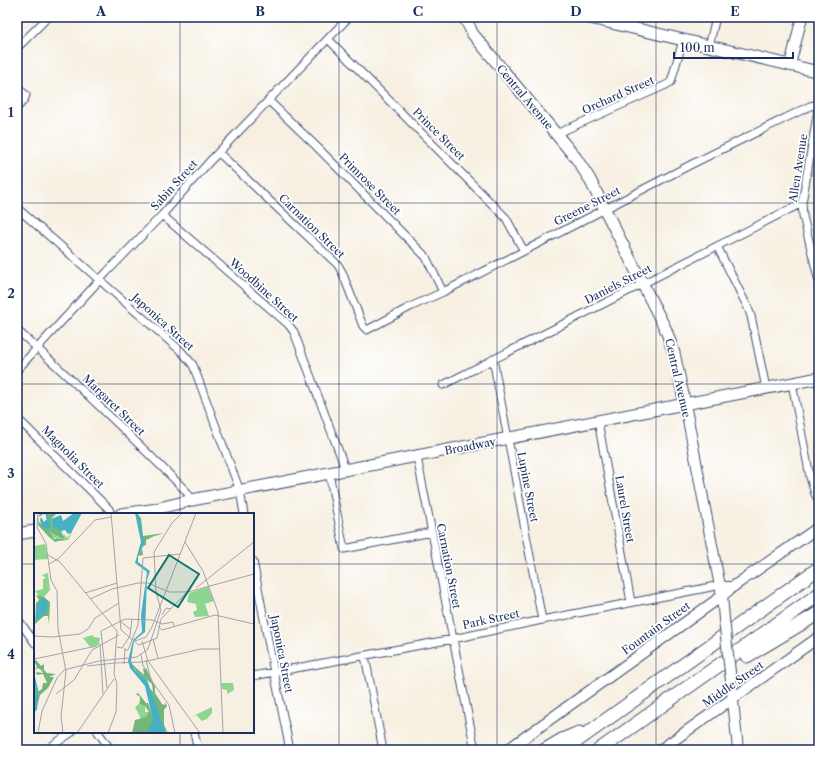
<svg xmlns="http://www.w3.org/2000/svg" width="836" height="767" viewBox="0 0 836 767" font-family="'Libre Caslon Text',serif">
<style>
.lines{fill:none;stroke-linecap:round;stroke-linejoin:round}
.street-casing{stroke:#3c4c72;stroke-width:9}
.secondary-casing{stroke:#3c4c72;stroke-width:12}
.primary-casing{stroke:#3c4c72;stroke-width:13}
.highway-casing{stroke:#3c4c72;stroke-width:15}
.street{stroke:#fff;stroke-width:7}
.secondary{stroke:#fff;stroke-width:10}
.primary{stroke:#fff;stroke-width:11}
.highway{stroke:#fff;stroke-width:13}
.secondary-bridge-casing{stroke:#3c4c72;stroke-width:12;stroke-linecap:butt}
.secondary-bridge{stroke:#fff;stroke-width:10}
.grid{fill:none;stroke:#1b2f5e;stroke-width:1;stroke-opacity:0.55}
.labels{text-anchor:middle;stroke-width:3.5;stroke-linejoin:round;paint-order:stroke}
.street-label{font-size:11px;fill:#1b2f5e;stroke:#fff}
.inset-river{fill:none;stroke:#45b1c3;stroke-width:2}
.inset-road{fill:none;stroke:#9fa3ad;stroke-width:1}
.view{fill:#0f766e;fill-opacity:0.15;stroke:#0f766e;stroke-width:2}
.inset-edge{fill:none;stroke:#1b2f5e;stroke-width:2}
.neatline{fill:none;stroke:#1b2f5e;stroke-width:1.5}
.grid-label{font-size:13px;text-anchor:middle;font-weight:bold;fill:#1b2f5e}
</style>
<rect width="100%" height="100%" fill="#fff"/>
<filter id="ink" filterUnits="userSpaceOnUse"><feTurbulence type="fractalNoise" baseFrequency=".025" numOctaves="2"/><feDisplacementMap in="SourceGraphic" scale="8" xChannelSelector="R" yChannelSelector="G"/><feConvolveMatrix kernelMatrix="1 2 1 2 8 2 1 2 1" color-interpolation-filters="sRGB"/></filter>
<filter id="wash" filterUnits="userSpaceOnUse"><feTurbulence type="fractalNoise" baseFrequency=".012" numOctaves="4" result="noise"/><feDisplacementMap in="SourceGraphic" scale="16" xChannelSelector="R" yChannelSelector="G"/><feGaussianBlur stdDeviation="0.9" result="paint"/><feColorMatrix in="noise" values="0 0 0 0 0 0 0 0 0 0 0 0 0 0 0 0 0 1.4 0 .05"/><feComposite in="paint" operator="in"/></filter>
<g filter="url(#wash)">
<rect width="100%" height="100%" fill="#f7f0e2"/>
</g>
<g filter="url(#ink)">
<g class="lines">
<g class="street-casing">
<path id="street" d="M328,39L506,218L524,251
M709,46L716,17
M17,48L48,17
M17,87L26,95L24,100L17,108
M269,101L316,146L426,257L443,292
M819,104L802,203L803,216L819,282
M556,134L666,85L671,82L683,40
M219,153L338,265L342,272L363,326L367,330L410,307L443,292L524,251L692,164L810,106L819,104
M17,208L181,351L193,365L240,491L244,514
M162,215L288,324L294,332L342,460L345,470
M717,246L748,308L751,316L766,388
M17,330C75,382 131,436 186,491L192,500
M493,359L542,620
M17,370L107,272L162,215L210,161L349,17
M792,383L810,477L815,494L819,501
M443,385L802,203
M17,418L109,509L111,514
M598,421L631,602
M417,457L475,750
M329,473L344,549L432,532
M253,561L274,672L290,750
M17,618L35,643
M365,656L383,750
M253,676L453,639L542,620L701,589L720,585L734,586
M98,732L111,750
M194,732L198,750
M46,750L72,732
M814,750L819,747"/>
</g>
<g class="secondary-casing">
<path id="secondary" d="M790,65L802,17
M685,404L717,571L722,596L724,619
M731,681L738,750
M507,750L722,596L734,586L819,527
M660,750L819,637"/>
</g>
<g class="primary-casing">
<path id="primary" d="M464,17L470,28L472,33L576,158L589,178L666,330L674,353L685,404
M586,17L819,72
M121,514L151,510L192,500L329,473L819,378
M17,534L35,531"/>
</g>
<g class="highway-casing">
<path id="highway" d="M747,656L819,613
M545,750L562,740L579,733
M564,750L819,568
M599,750L756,639L819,594"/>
</g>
<use href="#street" class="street"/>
<use href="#secondary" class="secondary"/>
<use href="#primary" class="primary"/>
<use href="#highway" class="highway"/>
<g class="secondary-bridge-casing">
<path id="secondary-bridge" d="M724,619L731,681"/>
</g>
<use href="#secondary-bridge" class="secondary-bridge"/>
</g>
</g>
<path class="grid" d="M180,17V514M339,17V750M497,17V750M656,17V750M17,203H819M17,384H819M17,564H35M253,564H819M180,732V750"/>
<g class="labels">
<g class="street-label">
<text transform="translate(618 95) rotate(-24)" y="4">Orchard Street</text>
<text transform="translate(525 97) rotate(50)" y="4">Central Avenue</text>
<text transform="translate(439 134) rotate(45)" y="4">Prince Street</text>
<text transform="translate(798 168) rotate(-81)" y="4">Allen Avenue</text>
<text transform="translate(370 184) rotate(45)" y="4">Primrose Street</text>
<text transform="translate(174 185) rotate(-48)" y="4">Sabin Street</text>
<text transform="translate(587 206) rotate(-27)" y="4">Greene Street</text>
<text transform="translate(312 226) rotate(44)" y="4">Carnation Street</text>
<text transform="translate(618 284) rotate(-27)" y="4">Daniels Street</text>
<text transform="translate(264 290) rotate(42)" y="4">Woodbine Street</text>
<text transform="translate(163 322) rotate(42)" y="4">Japonica Street</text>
<text transform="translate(678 378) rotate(77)" y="4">Central Avenue</text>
<text transform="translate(114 405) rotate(44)" y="4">Margaret Street</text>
<text transform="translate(470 446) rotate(-11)" y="4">Broadway</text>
<text transform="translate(73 457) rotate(45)" y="4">Magnolia Street</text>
<text transform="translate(528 487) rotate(79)" y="4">Lupine Street</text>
<text transform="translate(625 509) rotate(80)" y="4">Laurel Street</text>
<text transform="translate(449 566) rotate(79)" y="4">Carnation Street</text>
<text transform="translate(491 619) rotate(-12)" y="4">Park Street</text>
<text transform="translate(656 628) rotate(-36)" y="4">Fountain Street</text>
<text transform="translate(282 654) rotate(79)" y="4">Japonica Street</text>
<text transform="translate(733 684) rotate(-35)" y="4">Middle Street</text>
</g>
</g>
<g transform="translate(34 513)">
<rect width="220" height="220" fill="#f7f0e2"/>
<path d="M16,18L27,26L30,22L26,21L24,18H29L27,21H30L33,25L39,18L34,27L27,28L16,23ZM11,31L14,46L0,47V33ZM14,60L16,77L10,84H6L1,78L9,76V66L12,65L8,62ZM174,74L180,88L171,91L175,103L161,104L159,99L163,97L162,91L153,89L155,80ZM59,122L60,124L66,125L65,132L56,134L49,125ZM187,170H199L200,177L193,181V177L188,176ZM105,186L106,191L111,192V199H115L113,204L107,206L101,194L105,191ZM178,194V200L173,206L168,208L162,202L155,205Z" fill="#8ed58f"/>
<path d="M6,0H23L17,6L19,14L16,16L11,0L5,4V9L15,17L22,13L30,24L28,26L15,18L20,26H32L21,29L14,23L4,12L5,3ZM103,0L107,5L109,23L130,20L112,26L119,24L112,27V33L110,32L108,36L109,42L103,43L109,34ZM2,82L10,84L16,89L15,111L14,103H10L1,111L2,90L5,87ZM11,86L13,93L3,105L4,91L11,89ZM2,147L7,153L10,151V157L13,160L22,161L15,164H20L14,175L6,182L2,198L0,199V168L3,179L8,176L9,170H13L9,161L3,162L2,159L9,160L7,157L4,155L0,157L3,154L0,148ZM98,151L110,162L109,155L113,157L121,173V180L128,191L131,192V189L133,193L130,197V212L134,220L128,215L116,175L119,179L118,171L102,158ZM104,180L112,190H114L119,206L120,210L113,220H98L101,207L112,204L115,199L111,193L106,191V184L102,181Z" fill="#72b67a" fill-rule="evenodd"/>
<path d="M40,0H48L37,20L34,21L31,17L26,18L30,24L22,14L15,17L8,13L6,7L7,4L10,9L13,6L16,16L19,14L17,6L27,2L29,8ZM101,0H103L106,6L110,31L104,43V49L116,58L113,67L111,119L100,128L97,148L101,157L113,167L132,220H113L119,208L111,173L96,155L94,148L99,127L108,119L107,102L113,59L101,50L107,29ZM10,85L14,89L12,101L5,104L2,110L3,91Z" fill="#45b1c3"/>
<path class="inset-river" d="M13,0L15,15M0,164L3,176L2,197"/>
<path class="inset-road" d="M4,0L3,14L12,31L17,67L23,78L24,116L32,158L27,203L29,220M77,0L87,117M151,29L169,58L184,99L189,220M14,42L26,49L83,118L80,161L83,171L82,199L74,220M15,51L24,46L61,7L77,4M162,75L220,29M51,80L83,70M56,86L78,76L104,70H114L135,79H154L220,61M128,102L132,95L137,96M86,108L97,117M128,111L139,109L140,113M124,113L128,117L181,102L220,111M87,117L105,132L123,125L127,106L154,78M0,123L18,124L46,121L54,116L61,105L85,90M119,126L124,145M101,128L112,124L118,114L162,0M108,128L114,148L166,220M66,131L69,181M83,134L88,135L96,123L98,106M91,137H94L104,112L109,45L146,41M107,141L109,153L113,157M0,146L63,133M112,147L117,167L135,192L141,220M81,150L109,149L167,136H185M90,151L91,135M53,153L81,150M73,175L67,118L91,106L119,107L128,111M22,181L40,167L58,137L85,122M4,220L8,198L23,165L30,157L65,148L103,144L114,136L127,97L122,79L120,39L138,10L148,0M43,220L80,166"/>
<path class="view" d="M135,42L165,61L144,94L114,75Z"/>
<rect width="220" height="220" class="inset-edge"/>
</g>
<rect width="836" height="767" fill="none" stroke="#fff" stroke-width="44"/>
<path d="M674 52v6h119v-6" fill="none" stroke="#1b2f5e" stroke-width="2"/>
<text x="680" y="52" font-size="12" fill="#1b2f5e" stroke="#ffffff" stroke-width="3" paint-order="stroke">100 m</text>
<rect x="22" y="22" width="792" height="723" class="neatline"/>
<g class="grid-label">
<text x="101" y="16">A</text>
<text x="260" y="16">B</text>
<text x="418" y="16">C</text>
<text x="576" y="16">D</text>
<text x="735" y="16">E</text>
<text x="11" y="117">1</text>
<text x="11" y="298">2</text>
<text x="11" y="478">3</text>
<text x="11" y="659">4</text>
</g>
</svg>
